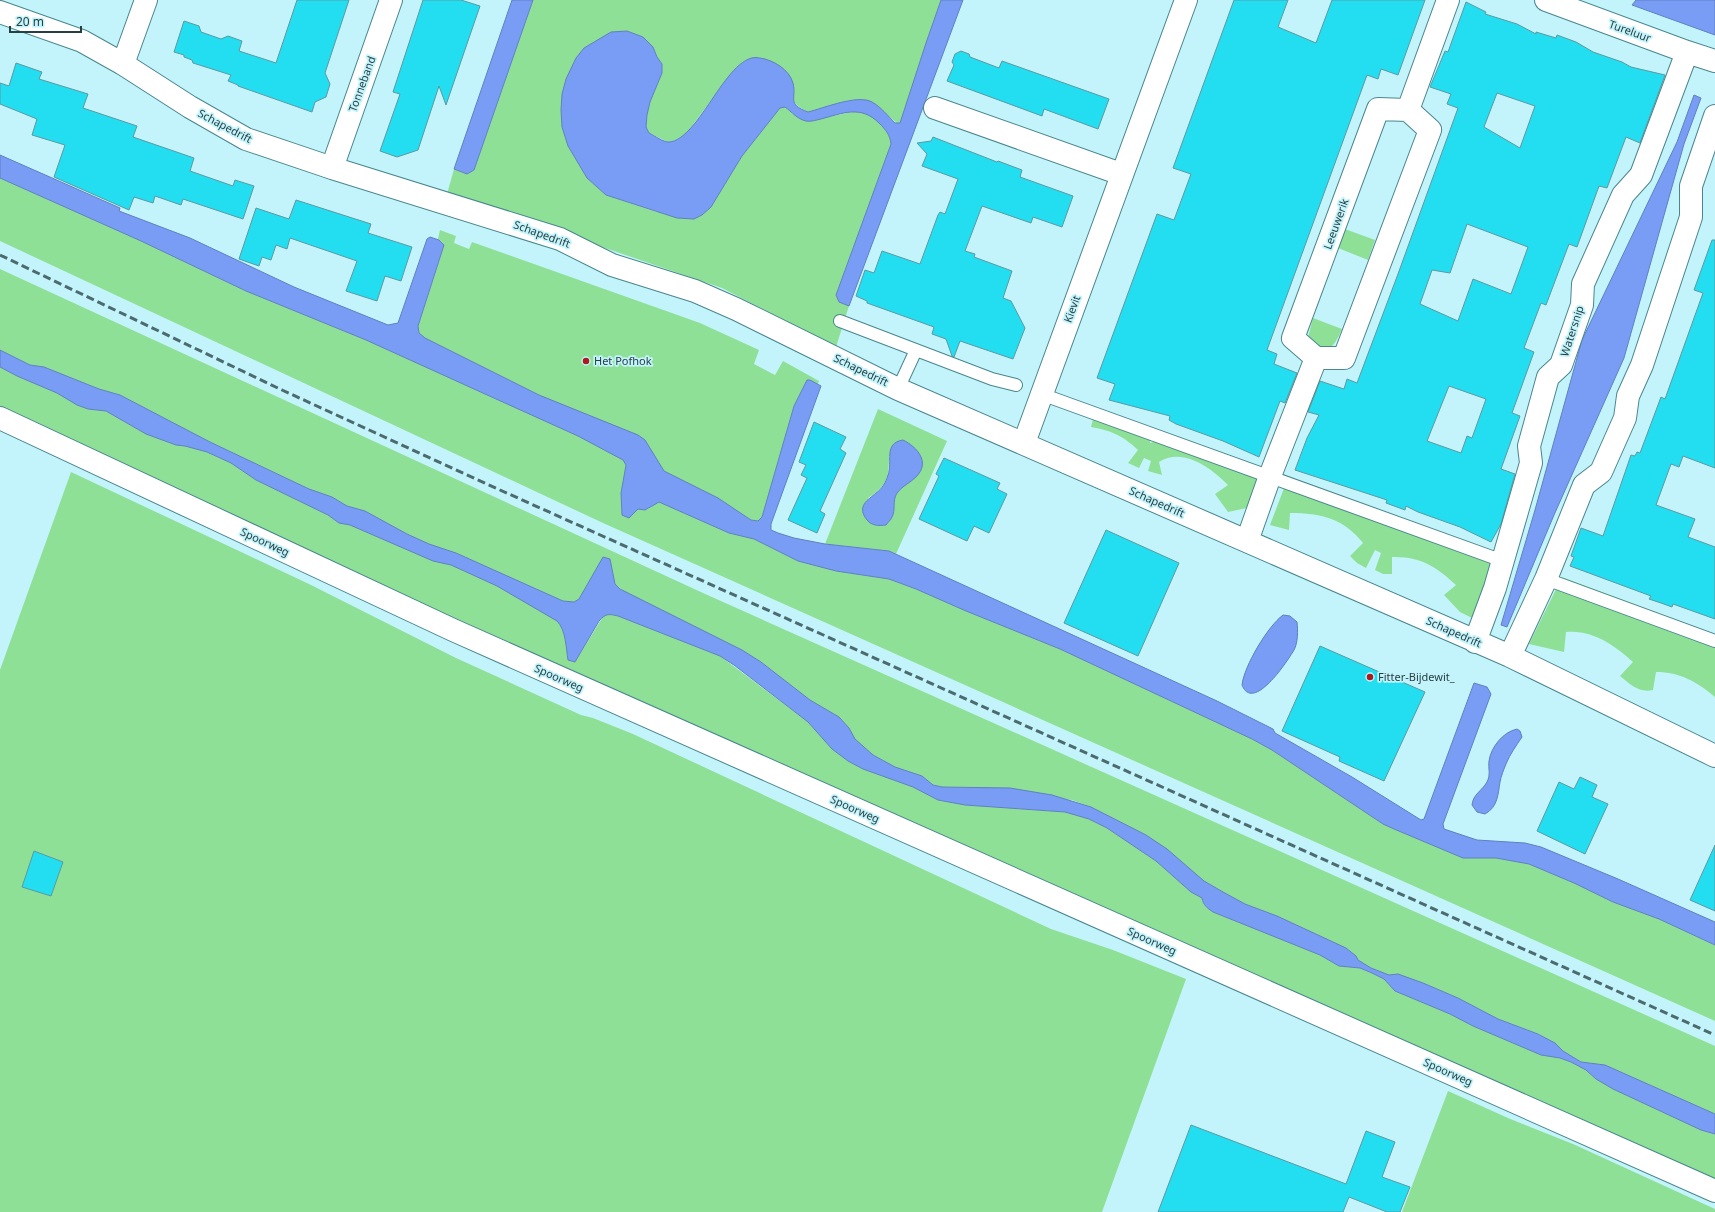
<svg xmlns="http://www.w3.org/2000/svg" width="1715" height="1212" viewBox="0 0 1715 1212" font-family="'Noto Sans',sans-serif">
<style>
.green{fill:#8fe097;fill-rule:evenodd}
.water{fill:#799cf5;stroke:#6080c0}
.building{fill:#23ddf1;stroke:#5d99a1;fill-rule:evenodd}
.lines{fill:none;stroke-linecap:round;stroke-linejoin:round}
.service-casing{stroke:#49868e;stroke-width:14}
.minor-casing{stroke:#49868e;stroke-width:24}
.service{stroke:#fff;stroke-width:12}
.minor{stroke:#fff;stroke-width:22}
.rail{stroke:#4c6b6f;stroke-width:3;stroke-dasharray:8 4;stroke-linecap:butt}
.poi-dot{fill:#ac1a1d;stroke:#c3f4fb;stroke-width:1.5}
.labels{text-anchor:middle;stroke-width:3.5;stroke-linejoin:round;paint-order:stroke}
.street-label{font-size:11px;fill:#263f43;stroke:#c3f4fb}
.poi-label{font-size:11px;fill:#263f43;stroke:#c3f4fb;text-anchor:start}
</style>
<rect width="100%" height="100%" fill="#c3f4fb"/>
<path class="green" d="M533,0H941L926,43L900,123L898,124L872,102L850,100L808,112C802,109 794,105 793,98L759,57L744,61L734,71L721,87L686,134L676,140L668,142L649,133L646,127L647,115L650,102L662,73V64L657,57L653,47L643,37L627,31L596,41L584,48L562,94L561,110L562,127L568,146L587,178L606,195L657,212L711,207L742,156L780,108L785,107L793,114L806,121L858,111C874,115 889,127 891,144L836,295L839,302L849,306L836,347L722,288L447,194L454,169L467,174L474,170Z
M0,178L141,241L246,291L366,340L485,394L578,436L623,460L626,465L621,493L622,515L638,508L648,509L655,503L659,502L729,533L754,539L798,561L836,571L889,579L916,589L966,611L1060,649L1252,739L1272,750L1383,824L1394,829L1463,858H1496L1529,864L1574,883L1613,902L1659,919L1715,945V1021L603,523L0,241Z
M1345,229L1375,240L1368,260L1338,248Z
M440,230L456,236L454,243L469,249L472,242L700,323L759,350L754,364L775,375L783,361L819,381L818,384L807,380L794,406L762,517L758,521L751,520L669,474L664,471L659,465L539,395L425,339L419,333L418,326L444,245L442,242L438,239Z
M0,269L703,593L1715,1046V1114L1605,1065L1581,1062L1563,1051L1555,1043L1539,1034L1498,1019L1458,998L1423,983L1398,975H1389L1384,973L1371,968L1358,960L1356,956L1346,948L1277,916L1245,904L1223,892L1204,881L1146,835L1091,807L1072,800L984,788L942,787L933,785L922,776L895,767L866,751L855,739L849,728L839,717L810,700L761,662L742,650L627,594L615,584L613,576L583,593L579,599L574,602L563,601L456,553L429,544L407,534L365,511L347,506L332,497L309,489L210,442L120,395L99,389L44,367L30,365L0,350Z
M1313,318L1342,329C1332,352 1326,355 1308,337Z
M0,367L17,376L58,393L77,405L88,409L106,411L146,434L176,445L185,446L207,452L231,463L256,480L328,515L339,523L350,525L433,561L451,565L497,586L557,620C563,627 569,650 567,658L575,662L604,615L609,614L618,616L720,656L808,722L832,749L848,761L863,769L913,787L938,800L965,805L1065,812L1089,819L1107,828L1156,861L1191,892L1202,898C1202,905 1207,908 1213,912L1320,955L1339,966L1360,968L1372,973L1384,979L1395,991L1450,1014L1473,1026L1541,1055L1560,1058L1571,1062L1586,1070L1596,1079L1613,1089L1701,1130L1715,1134V1180L985,866L0,408Z
M878,409L947,441L896,554L889,551L825,544ZM889,456L922,463C917,483 906,479 897,493C892,501 896,510 892,517C891,520 888,522 886,525L876,526L868,498C887,486 889,477 889,456Z
M1094,415L1152,436L1150,443L1160,440L1258,476L1247,508L1228,512L1215,494L1228,485C1211,468 1183,447 1159,462L1162,475L1148,471L1151,461L1144,458L1139,468L1128,463L1138,450C1122,435 1112,431 1091,427Z
M71,472L309,584L456,658L581,715L593,718L633,734L1051,929L1113,950L1186,979L1102,1212H0V670Z
M1286,483L1492,563L1472,618L1460,612L1444,595L1456,585C1437,567 1420,556 1392,557V574H1383L1375,570L1381,553L1375,550L1366,568L1357,563L1350,556L1363,543C1343,518 1321,513 1290,513L1289,530L1270,525Z
M1562,577L1715,634V697C1697,682 1680,672 1656,672L1653,690C1639,693 1631,685 1620,676L1633,662C1615,645 1591,629 1566,632L1564,652L1529,644Z
M1448,1091L1508,1118L1573,1144L1715,1209V1212H1402Z"/>
<path class="water" d="M512,0H533L474,170L467,174L454,169Z
M941,0H963L849,306L839,302L836,295L891,144C890,135 886,130 879,123C861,105 843,113 821,119C816,120 811,122 806,121C797,119 792,112 785,107L780,108L742,156L711,207L702,215L694,219L677,218L606,195L587,178L568,146L562,127L561,110L562,94L566,79L576,58L584,48L611,32L627,31L643,37L653,47L657,57L662,64V73L650,102L647,115L646,127L649,133C655,136 663,142 669,142C700,140 728,50 760,58C773,60 789,69 793,83C797,98 786,104 808,112C824,108 858,94 872,102C881,107 888,116 895,123H900L926,43Z
M1636,0H1715V35L1632,5Z
M1694,95L1701,98L1684,144L1624,358L1554,515L1507,627L1501,625L1535,510L1582,340L1677,142Z
M0,155L120,208L119,211L190,238L294,287L388,325L398,323L427,239L430,237L439,240L444,245L418,326L419,333L425,338L539,395L638,435L645,440L664,471L718,498L751,520L758,521L762,517L794,406L807,380H810L821,386L771,524V530L778,533L794,538L825,544L889,551L1217,701L1273,729L1275,733L1352,777L1421,820L1424,819L1474,683L1487,687L1491,694L1443,824L1444,829L1477,840L1525,843L1541,847L1618,879L1715,922V945L1659,919L1613,902L1574,883L1529,864L1496,858H1463L1394,829L1383,824L1272,750L1252,739L1060,649L966,611L916,589L889,579L836,571L798,561L754,539L729,533L659,502L645,510L638,509L629,518L622,515L621,493L626,465L623,460L578,436L485,394L366,340L246,291L141,241L0,178Z
M0,350L30,365L44,367L99,389L120,395L210,442L309,489L332,497L347,506L365,511L407,534L429,544L456,553L563,601L574,602L579,599L603,557L610,559L615,584L620,589L742,650L761,662L810,700L839,717L849,728L855,739L873,755L895,767L922,776L933,785L942,787L1010,788L1052,795L1091,807L1146,835L1167,849L1204,881L1223,892L1245,904L1277,916L1346,948L1356,956L1358,960L1371,968L1389,975L1398,974L1423,983L1458,998L1498,1019L1538,1034L1555,1043L1563,1051L1581,1062L1605,1065L1715,1114V1134L1701,1130L1613,1089L1596,1079L1586,1070L1571,1062L1560,1058L1541,1055L1473,1026L1450,1014L1395,991L1384,979L1372,973L1360,968L1339,966L1320,955L1213,912C1207,908 1203,905 1202,898L1191,892L1156,861L1107,828L1089,819L1065,812L965,805L938,800L913,787L863,769L848,761L832,749L808,722L734,665L720,656L618,616C609,614 606,613 599,621L575,662L568,660C566,648 566,630 557,621L497,586L451,565L433,561L350,525L339,523L328,515L256,480L231,463L207,452L185,446L176,445L146,434L106,411L88,409L77,405L57,393L17,376L0,367Z
M903,440C917,447 931,462 916,477C910,483 902,486 897,493C892,501 896,510 892,517C891,520 888,522 886,525C879,526 872,526 867,520C856,506 868,500 876,493C882,489 886,482 888,475C893,462 883,443 903,440Z
M1283,615L1290,616L1297,622C1298,630 1298,643 1294,650C1287,662 1253,713 1242,685C1244,666 1268,626 1283,615Z
M1517,729L1520,731L1522,737C1516,746 1510,754 1506,764C1504,769 1501,776 1500,782C1498,794 1498,807 1485,814L1477,812L1472,805C1473,794 1482,791 1487,782C1491,774 1488,769 1489,761C1491,747 1503,732 1517,729Z"/>
<path class="building" d="M297,0H349L325,73L330,84L326,97L315,102L312,112L238,86V85L228,81L231,75L193,63L192,60L184,57V55L174,52L184,21L199,26L201,32L221,39L228,36L242,41L239,51L276,63Z
M423,0H461L480,6L446,105L439,86L418,150L397,157L380,151L400,94L393,92Z
M1234,0H1288L1278,27L1316,43L1332,0H1425L1398,75L1381,69L1378,79L1367,75L1267,350L1277,354L1274,364L1297,373L1285,403L1280,401L1259,457L1223,441L1176,424L1169,420L1170,416L1109,400L1115,384L1097,378L1157,214L1174,220L1191,174L1173,168Z
M1466,2L1486,12L1485,14L1517,24L1536,34V32L1556,38L1557,35L1576,42L1593,52L1622,62L1631,67L1665,75L1640,143L1626,137L1607,188L1599,186L1577,247L1569,244L1546,305L1541,303L1524,348L1534,352L1512,413L1520,416L1501,469L1515,474L1501,524L1491,542L1460,527L1418,512L1406,506L1405,510L1386,503L1387,500L1295,470L1307,438L1319,415L1308,412L1320,381L1344,389L1347,379L1357,383L1398,274L1458,108L1447,104L1451,94L1430,87L1445,51L1448,52ZM1497,93L1535,106L1520,148L1484,127ZM1467,224L1528,247L1511,294L1473,279L1458,321L1420,304L1432,270L1450,273ZM1449,386L1486,399L1472,438L1467,436L1461,453L1427,441Z
M961,51L969,54L970,57L999,68L1002,61L1109,99L1098,129L1044,109L1042,116L947,81L954,65L952,62L955,54Z
M16,63L42,72L39,79L88,94L83,108L137,126L133,137L194,158L190,171L233,186L235,180L254,186L243,219L183,199L181,205L155,196L153,203L134,197L129,210L54,177L65,145L32,135L37,119L0,104V83L9,86Z
M933,137L997,162L998,161L1022,170L1020,177L1073,196L1062,227L1033,217L1031,223L982,206L965,251L975,254L974,257L1012,271L1003,298L1011,301L1025,328L1013,359L960,341L954,357L952,356L946,339L932,334L934,327L867,303V301L856,296L865,270L874,273L882,251L920,264L938,215L940,212L945,214L958,179L922,166L927,154L917,143L931,141Z
M296,200L371,224L368,233L412,247L401,281L385,276L377,301L346,291L357,261L290,238L287,249L276,245L271,260L262,257L259,266L239,259L256,208L289,219Z
M1712,240H1715V468L1683,456L1679,467L1671,464L1656,505L1695,519L1688,537L1715,547V619L1673,604L1672,607L1661,603L1649,599L1651,596L1570,566L1574,557L1571,556L1581,528L1603,536L1631,455L1635,456L1637,452L1640,453L1661,397L1665,399L1703,293L1694,290Z
M814,422L846,437L840,449L846,453L820,511L825,514L817,533L788,520L807,478L801,475L806,465L799,462Z
M944,458L1000,483L997,489L1007,494L989,533L974,526L967,541L919,519L939,476L936,474Z
M1106,530L1179,563L1138,656L1064,623Z
M1320,646L1425,692L1384,781L1339,761L1340,757L1282,731Z
M1580,777L1597,785L1592,797L1608,804L1585,854L1537,831L1559,782L1574,789Z
M1715,845V911L1690,900Z
M34,851L63,862L51,896L22,887Z
M1191,1125L1346,1184L1366,1131L1395,1142L1382,1177L1410,1187L1400,1212H1387L1349,1197L1343,1212H1158Z"/>
<g class="lines">
<g class="service-casing">
<path id="service" d="M840,321L992,379L1016,385
M898,389L916,350
M1041,394L1503,561
M1546,579L1715,641"/>
</g>
<g class="minor-casing">
<path id="minor" d="M1546,0L1687,52L1715,61
M0,12L82,41L123,64L190,107L246,139L332,168L560,239L612,265L695,291L736,309L898,389L1510,656L1715,756
M123,64L146,0
M935,108L1121,174
M1378,109L1408,110L1430,130L1344,358H1316L1293,338Z
M1408,110L1448,0
M332,168L391,0
M0,418L453,630L1715,1191
M1024,443L1186,0
M1247,541L1270,476L1316,358
M1475,642L1495,588L1531,463L1529,446L1548,377L1561,365L1582,305L1583,284L1623,195L1641,175L1687,52
M1510,656L1546,579L1584,485L1601,472L1625,418L1628,396L1642,365L1691,217V186L1715,116"/>
</g>
<use href="#service" class="service"/>
<use href="#minor" class="minor"/>
<path class="rail" d="M0,255L282,390L500,490L1715,1035"/>
</g>
<g class="poi-dot">
<circle cx="586" cy="361" r="4"/>
<circle cx="1370" cy="677" r="4"/>
</g>
<g class="labels">
<g class="street-label">
<text transform="translate(1630 31) rotate(20)" y="4">Tureluur</text>
<text transform="translate(362 84) rotate(-70)" y="4">Tonneband</text>
<text transform="translate(225 126) rotate(28)" y="4">Schapedrift</text>
<text transform="translate(1336 224) rotate(-70)" y="4">Leeuwerik</text>
<text transform="translate(542 234) rotate(20)" y="4">Schapedrift</text>
<text transform="translate(1072 309) rotate(-70)" y="4">Kievit</text>
<text transform="translate(1572 331) rotate(-72)" y="4">Watersnip</text>
<text transform="translate(861 370) rotate(26)" y="4">Schapedrift</text>
<text transform="translate(1157 502) rotate(24)" y="4">Schapedrift</text>
<text transform="translate(265 542) rotate(25)" y="4">Spoorweg</text>
<text transform="translate(1454 632) rotate(24)" y="4">Schapedrift</text>
<text transform="translate(559 678) rotate(24)" y="4">Spoorweg</text>
<text transform="translate(855 809) rotate(24)" y="4">Spoorweg</text>
<text transform="translate(1152 941) rotate(24)" y="4">Spoorweg</text>
<text transform="translate(1448 1072) rotate(24)" y="4">Spoorweg</text>
</g>
<g class="poi-label">
<text x="594" y="365">Het Pofhok</text>
<text x="1378" y="681">Fitter-Bijdewit_</text>
</g>
</g>
<path d="M10 26v6h71v-6" fill="none" stroke="#263f43" stroke-width="2"/>
<text x="16" y="26" font-size="12" fill="#263f43" stroke="#c3f4fb" stroke-width="3" paint-order="stroke">20 m</text>
</svg>
